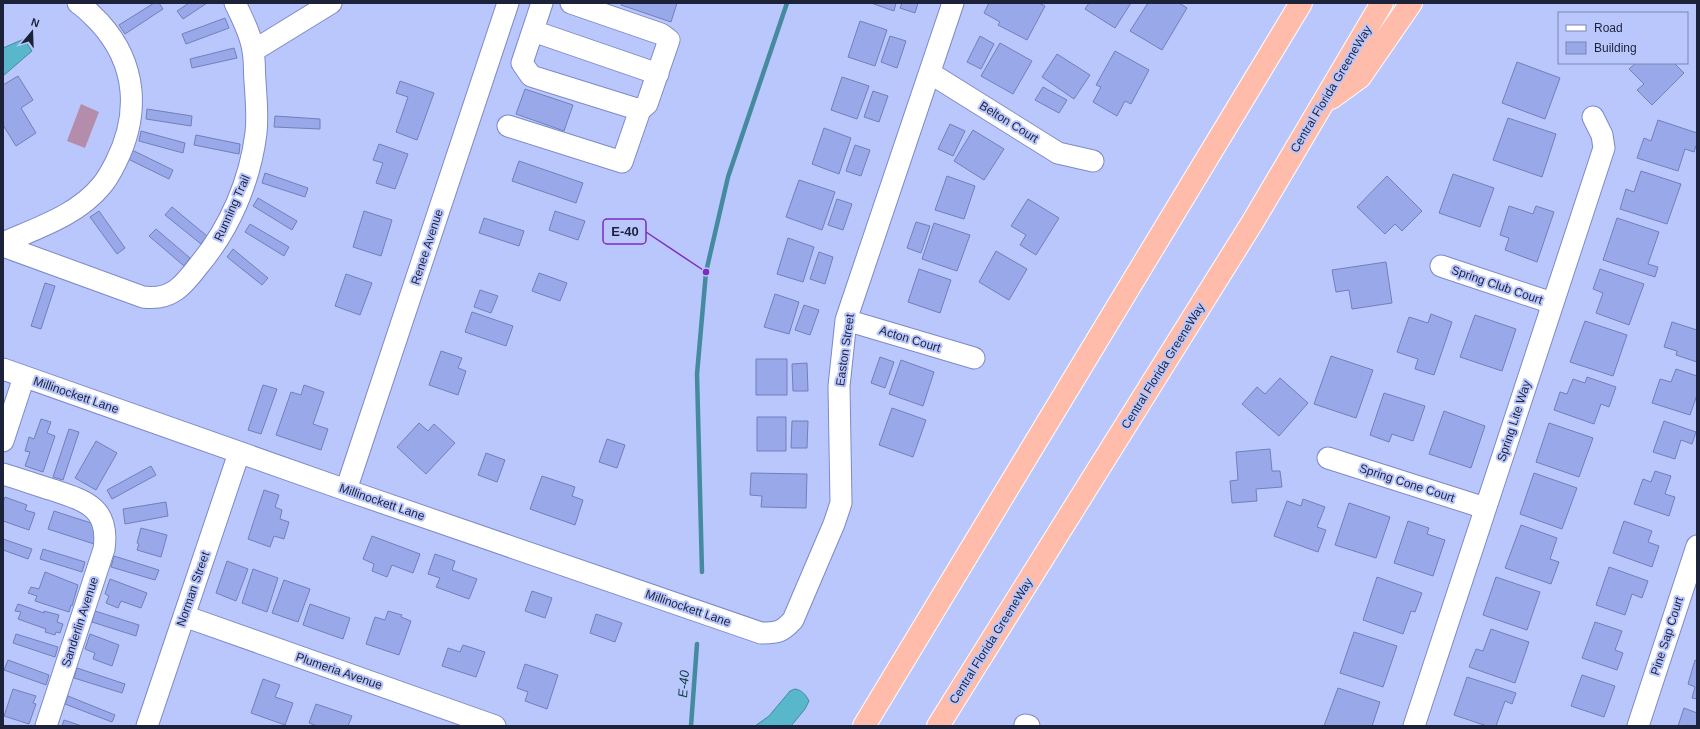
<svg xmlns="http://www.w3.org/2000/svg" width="1700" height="729" viewBox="0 0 1700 729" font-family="Arial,sans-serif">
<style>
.green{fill:#b38dab}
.water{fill:#58b7cb;stroke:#468aa0}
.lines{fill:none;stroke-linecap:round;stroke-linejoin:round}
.stream{stroke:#468aa0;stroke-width:4.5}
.building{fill:#99a8e8;stroke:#717fbc}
.minor-casing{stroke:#7c8ac8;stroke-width:23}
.highway-casing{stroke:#fff;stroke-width:24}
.minor{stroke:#fff;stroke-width:21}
.highway{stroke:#ffbcab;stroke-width:22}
.labels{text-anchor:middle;stroke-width:4;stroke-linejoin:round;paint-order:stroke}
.street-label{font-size:12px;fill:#1d223b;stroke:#bac7fc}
.water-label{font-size:13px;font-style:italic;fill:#0f3c45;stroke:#bac7fc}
.leader{fill:none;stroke:#7b2cbf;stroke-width:1.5}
.callout-dot{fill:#7b2cbf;stroke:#bac7fc;stroke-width:1.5}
.callout{fill:#bac7fc;stroke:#7b2cbf;stroke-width:1.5}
.callout-label{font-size:13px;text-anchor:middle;font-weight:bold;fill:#1d223b}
</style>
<rect width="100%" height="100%" fill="#bac7fc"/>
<path class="green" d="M81,104L99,112L85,148L67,141Z"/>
<path class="water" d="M24,39L32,51L3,76V48Z
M795,689C802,690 806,695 809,701L805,709L791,726H755L769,716L790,691Z"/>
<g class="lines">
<path class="stream" d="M702,572L697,374L706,272L728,177L787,3
M691,726L697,644"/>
</g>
<path class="building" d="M154,3H159L163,9L125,34L119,25Z
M189,3H207L183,19L177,11Z
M622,3H677L671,22L621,5Z
M871,3H896L894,11Z
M902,3H918L915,13L900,8Z
M989,3H1039L1045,6L1027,40L998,25L1000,22L984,13Z
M1089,3H1131L1115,28L1085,9Z
M1148,3H1179L1187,8L1162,50L1130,31Z
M225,18L229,28L186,44L182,34Z
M860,21L887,30L875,66L848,57Z
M890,36L906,41L897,68L881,62Z
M980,36L994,44L981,69L967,62Z
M1000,43L1032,61L1013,94L981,76Z
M234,48L237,58L192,68L190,59Z
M1115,51L1149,70L1131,104L1125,101L1117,116L1093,102L1101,87L1096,85Z
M1057,54L1090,75L1074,99L1042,77Z
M1517,62L1560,78L1545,119L1502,103Z
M1636,63H1674L1684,73L1652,105L1637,90L1644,84L1629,69Z
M18,76L33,100L21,108L36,133L16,146L3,125V85Z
M842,77L869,86L857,119L831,110Z
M400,81L434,93L417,140L396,132L408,97L396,93Z
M1043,87L1067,100L1059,113L1035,100Z
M525,89L573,105L564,131L516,114Z
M873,91L888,96L879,122L864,117Z
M147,109L192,116L191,126L146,119Z
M275,116L320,119V129L274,127Z
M1508,118L1556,134L1542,177L1493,160Z
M1658,120L1697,133V143L1694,152L1685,149L1678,171L1637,158L1644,138L1651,141Z
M950,124L965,131L953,156L938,149Z
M824,128L851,138L839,174L812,164Z
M973,130L1004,149L984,180L954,161Z
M141,131L185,143L183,153L139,141Z
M196,135L240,144L239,154L194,145Z
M379,144L408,154L395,189L376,183L383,163L373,160Z
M855,145L870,150L861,176L846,171Z
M132,150L173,170L169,179L128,159Z
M519,161L583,183L576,203L512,181Z
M1641,171L1681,184L1667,224L1620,209L1626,189L1634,192Z
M265,173L308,188L305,197L262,183Z
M1453,174L1494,188L1480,227L1439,213Z
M947,176L975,186L964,219L935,210Z
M1387,176L1422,211L1402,231L1395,224L1385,234L1357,207Z
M799,180L835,192L822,230L786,217Z
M258,198L297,221L292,230L253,206Z
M837,199L852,204L843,230L828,225Z
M1028,199L1059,218L1036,255L1020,245L1026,235L1011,226Z
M1509,206L1533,214L1536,206L1554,212L1537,262L1505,250L1509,238L1500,235Z
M172,207L207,236L201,244L165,215Z
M99,211L125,248L117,254L90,217Z
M364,211L392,220L381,256L353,247Z
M555,211L585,221L578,240L549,230Z
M484,218L524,231L519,246L479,233Z
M1617,218L1659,232L1648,264L1658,267L1655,277L1603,260Z
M916,222L930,226L921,253L907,248Z
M934,223L970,235L957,271L922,259Z
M250,224L289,247L284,256L245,232Z
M156,229L190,258L184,266L149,236Z
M788,238L814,247L803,282L777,274Z
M233,249L268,278L262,285L227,257Z
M996,251L1027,269L1009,300L979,282Z
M819,252L833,257L825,284L810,279Z
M1386,262L1392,303L1352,309L1349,290L1336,292L1332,270Z
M919,269L951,280L940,313L908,302Z
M1600,269L1644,284L1629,325L1596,313L1603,293L1593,289Z
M539,273L567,283L560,301L532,291Z
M346,274L372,283L360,315L335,306Z
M45,283L55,286L41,329L31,326Z
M480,290L498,296L491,313L474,307Z
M775,294L799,302L789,334L764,327Z
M804,305L819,310L810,335L795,330Z
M472,312L513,326L506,346L465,332Z
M1431,314L1452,322L1434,375L1415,369L1418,359L1397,352L1409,317L1428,323Z
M1475,315L1516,329L1502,371L1460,357Z
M1585,321L1627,335L1613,376L1570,362Z
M1672,322L1697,330V362L1676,355L1677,351L1664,347Z
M441,351L462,358L458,368L466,371L458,395L429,385Z
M1331,356L1373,370L1356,418L1314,404Z
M880,357L894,362L885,388L871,383Z
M756,359H787V395H756Z
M901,360L934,372L923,406L889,394Z
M807,363L808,391H793L792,364Z
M1676,369L1697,376V395L1690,415L1652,403L1660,379L1671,382Z
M1587,377L1616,387L1609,407L1601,404L1594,424L1554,410L1560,392L1567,394L1573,379L1585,383Z
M1280,378L1308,403L1279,436L1242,404L1257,387L1265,394Z
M263,385L277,389L261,434L248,430Z
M304,385L324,392L313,424L328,429L321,450L276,435L291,392L301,395Z
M1384,393L1425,406L1413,441L1392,434L1389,442L1370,435Z
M892,408L926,420L913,457L879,445Z
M1444,411L1485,426L1471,468L1429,454Z
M757,417H786V451H757Z
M41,419L51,422L47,433L55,436L43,472L25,466L30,452L25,451L29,437L34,439Z
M792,421H808L807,448H791Z
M1664,421L1696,432L1692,444L1681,440L1675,459L1653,452Z
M419,423L428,431L434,424L455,443L426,474L397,447Z
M1549,423L1593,438L1579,477L1536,462Z
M69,429L79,432L63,480L53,477Z
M607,439L625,445L617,468L599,462Z
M96,441L117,453L96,490L75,478Z
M1270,449L1272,471H1280L1282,487L1256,489L1257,501L1232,503L1230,481L1238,480L1236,452Z
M486,453L505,460L497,482L478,475Z
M151,466L156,475L112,499L107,490Z
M1655,471L1671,476L1665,494L1675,497L1669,516L1634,504L1643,479L1651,482Z
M751,473L807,474L806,508L761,507L762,496L750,495Z
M1534,473L1577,488L1562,529L1520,514Z
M542,476L575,487L572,496L583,500L575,525L530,509Z
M264,490L279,495L275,507L282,510L280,519L289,522L284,539L274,536L270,547L248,539Z
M5,497L27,505L25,510L35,513L29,530L3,521V502Z
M1303,499L1325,507L1317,527L1326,530L1318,552L1274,536L1287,501L1301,506Z
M166,502L168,516L125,524L123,509Z
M1349,503L1390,517L1376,558L1335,545Z
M54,511L94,524L97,535L94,544L48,529Z
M1408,521L1429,528L1427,534L1445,540L1433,576L1394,563Z
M1624,521L1652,531L1648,542L1659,546L1652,567L1613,553Z
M1521,525L1557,538L1550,559L1559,562L1551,584L1505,568Z
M141,528L167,535L161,557L137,550L139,544L137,543Z
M372,536L420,554L413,573L392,565L387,577L372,571L374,564L363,559Z
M3,539L32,549L28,559L3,550Z
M43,549L85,562L82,572L40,559Z
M435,554L455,561L452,570L477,579L469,599L436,587L440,578L428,574Z
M114,556L159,570L155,580L111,567Z
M227,561L248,569L236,601L216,593Z
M1609,567L1648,581L1642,598L1632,594L1625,615L1596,605Z
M253,569L278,578L267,612L242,603Z
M45,572L78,585L72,606L71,605L69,612L35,601L37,596L28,593L31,587L39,589Z
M1377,577L1422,593L1415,612L1411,611L1403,634L1363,620Z
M1496,577L1540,592L1527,630L1483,615Z
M110,579L147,593L141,608L121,601L118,608L106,603L109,596L105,594Z
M284,580L310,589L298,622L272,613Z
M532,591L552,598L545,618L525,611Z
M18,604L44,613V611L59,615L57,622L63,624L60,633L56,632L55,635L45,632L46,629L18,619L21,612L15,611Z
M310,604L350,618L343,639L303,625Z
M95,611L139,625L136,636L92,622Z
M388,611L402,615L401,617L411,621L399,655L366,644L375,617L385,620Z
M596,614L622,623L615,642L590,633Z
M1595,622L1622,631L1615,650L1623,653L1617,670L1582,658Z
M1491,629L1529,642L1515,683L1469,667L1476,649L1483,651Z
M1354,632L1397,646L1383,687L1340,673Z
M16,634L58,647L55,657L13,643Z
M90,634L119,645L112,666L93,659L95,653L85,649Z
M463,645L485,652L476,677L442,666L448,648L460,652Z
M8,660L49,675L46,685L4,670Z
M1695,660L1697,661V699L1692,698L1695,687L1688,684Z
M525,664L558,675L547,709L525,701L528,692L517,688Z
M77,668L125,684L122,693L74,678Z
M1582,675L1615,686L1604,717L1571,706Z
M1467,677L1516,693L1512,704L1505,701L1496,726H1487L1454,715Z
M263,679L280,685L275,697L293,703L285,725L251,713Z
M1338,688L1380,702L1372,726H1324Z
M13,689L36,696L33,703L36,704L29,724L4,716Z
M68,696L115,715L112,722L65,704Z
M316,704L352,716L348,726H317L309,723Z
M1684,708L1697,713V726H1678Z
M64,720L82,726H62Z"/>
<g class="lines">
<g class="minor-casing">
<path id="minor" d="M542,3L522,63L531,76L640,110L647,104L669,40L661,34L571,3
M533,31L658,74
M253,51L331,3
M930,73L1058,153L1093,161
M508,126L622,162L640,110
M3,243C37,228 78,215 102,185C108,178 112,170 116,162C140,114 137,64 100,23C93,16 86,8 78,3
M3,246L143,297C171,301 183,286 199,265C230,228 250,181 256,133C258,116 256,98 255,81C254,71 255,61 253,51C251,34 242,18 235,3
M1441,266L1552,303
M846,320L974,358
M3,369L346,490L761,633C778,633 782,632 793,620L834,524L841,503L839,386L846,320L953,3
M3,441L24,377
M1328,458L1485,508
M3,474C20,479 36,485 53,490C86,501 110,508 104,549L46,726
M346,490L508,3
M184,616L495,726
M1025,725L1029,726
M147,726L239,453
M1414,726L1604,148L1602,135L1593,117
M1638,726L1697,546"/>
</g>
<g class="highway-casing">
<path id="highway" d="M1331,98L1360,77L1411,3
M864,726L1301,3
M938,726L1252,223L1382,3"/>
</g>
<use href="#minor" class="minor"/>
<use href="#highway" class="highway"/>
</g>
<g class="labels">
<g class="street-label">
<text transform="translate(1331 89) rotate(-59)" y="4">Central Florida GreeneWay</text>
<text transform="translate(1009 122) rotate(32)" y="4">Belton Court</text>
<text transform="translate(232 208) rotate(-66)" y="4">Running Trail</text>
<text transform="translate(427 247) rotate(-72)" y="4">Renee Avenue</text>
<text transform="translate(1497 285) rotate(19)" y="4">Spring Club Court</text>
<text transform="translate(910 339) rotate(17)" y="4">Acton Court</text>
<text transform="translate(845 350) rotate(-82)" y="4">Easton Street</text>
<text transform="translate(1163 366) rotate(-58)" y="4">Central Florida GreeneWay</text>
<text transform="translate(76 395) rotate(19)" y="4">Millinockett Lane</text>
<text transform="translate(1514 421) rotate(-72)" y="4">Spring Lite Way</text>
<text transform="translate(1407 483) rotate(18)" y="4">Spring Cone Court</text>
<text transform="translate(382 502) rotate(19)" y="4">Millinockett Lane</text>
<text transform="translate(193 589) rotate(-71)" y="4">Norman Street</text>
<text transform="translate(688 608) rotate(19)" y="4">Millinockett Lane</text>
<text transform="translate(80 622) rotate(-72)" y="4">Sanderlin Avenue</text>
<text transform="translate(1667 636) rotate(-72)" y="4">Pine Sap Court</text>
<text transform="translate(991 641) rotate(-58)" y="4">Central Florida GreeneWay</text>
<text transform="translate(339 671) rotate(19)" y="4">Plumeria Avenue</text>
</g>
<g class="water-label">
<text transform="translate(683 684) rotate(-86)" y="5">E-40</text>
</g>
</g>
<path class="leader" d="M706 272L646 232"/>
<circle class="callout-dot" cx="706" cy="272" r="4"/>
<rect class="callout" x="603" y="219" width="43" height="25" rx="4"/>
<g class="callout-label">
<text x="625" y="236">E-40</text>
</g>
<rect width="1700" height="729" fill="none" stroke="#1d223b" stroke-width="8"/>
<rect x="1558" y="12" width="130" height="52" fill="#bac7fc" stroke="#7b85af"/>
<rect x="1566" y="25" width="20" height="6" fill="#ffffff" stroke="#7b85af"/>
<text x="1594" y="32" font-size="12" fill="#1d223b">Road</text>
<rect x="1566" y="42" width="20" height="12" fill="#99a8e8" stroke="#7b85af"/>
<text x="1594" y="52" font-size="12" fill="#1d223b">Building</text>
<g transform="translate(32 32) rotate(19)" stroke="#bac7fc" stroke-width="3" paint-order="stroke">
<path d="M0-3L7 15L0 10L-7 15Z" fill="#1d223b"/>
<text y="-6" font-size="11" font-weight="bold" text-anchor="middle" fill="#1d223b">N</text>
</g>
</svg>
